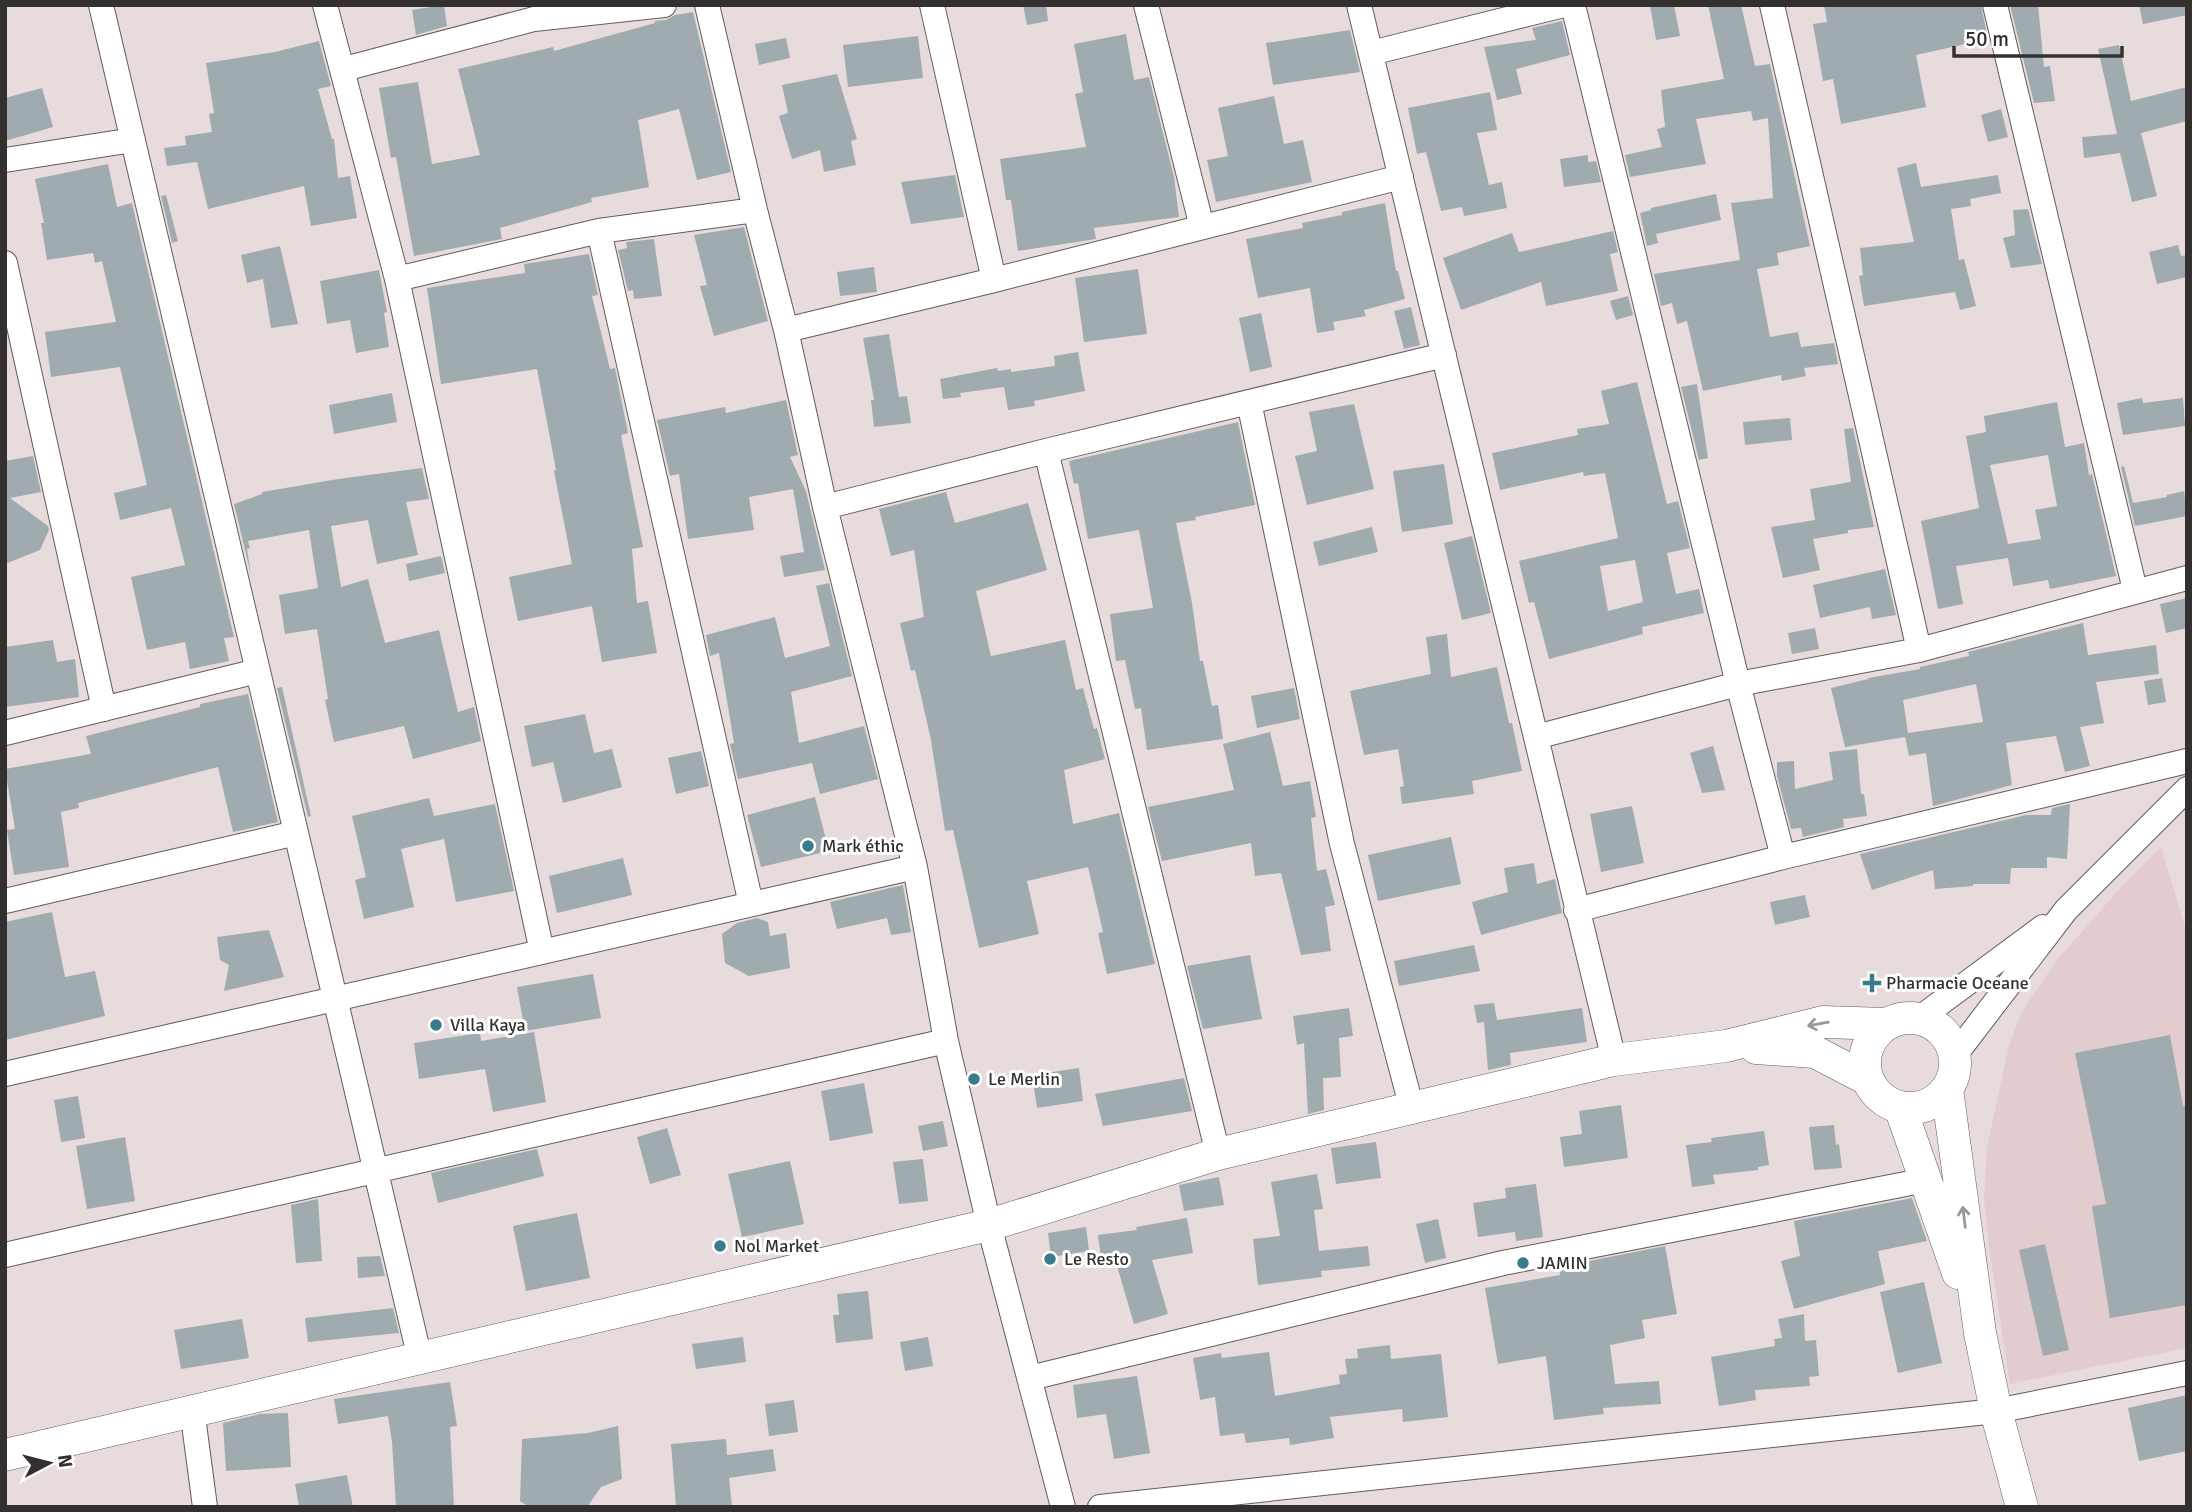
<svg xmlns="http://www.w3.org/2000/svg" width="2192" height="1512" viewBox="0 0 2192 1512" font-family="Signika,sans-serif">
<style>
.built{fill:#e2ccce}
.building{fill:#a0abaf;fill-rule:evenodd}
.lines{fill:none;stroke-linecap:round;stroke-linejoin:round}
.minor-casing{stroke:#655b5b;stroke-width:26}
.major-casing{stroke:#655b5b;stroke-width:33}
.minor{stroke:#fff;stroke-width:24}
.major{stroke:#fff;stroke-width:32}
.oneway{stroke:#9a9898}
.poi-dot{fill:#387b8c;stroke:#fff;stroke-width:2.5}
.labels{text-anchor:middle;stroke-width:6;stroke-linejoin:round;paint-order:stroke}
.poi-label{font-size:18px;fill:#353030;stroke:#fff;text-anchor:start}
</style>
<rect width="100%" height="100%" fill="#e8dbdc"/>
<path class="built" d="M2161,847L2187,933V1348L2010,1384L1989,1247L1984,1200L1987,1147L2009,1046L2021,1013L2057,960L2122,886Z"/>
<path class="building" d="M444,5L447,26L416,35L412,10Z
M1023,5H1046L1048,21L1027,25Z
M1650,5H1674L1680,36L1656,40Z
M1708,5H1741L1755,66L1770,64L1810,246L1777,253L1779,265L1757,269L1770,337L1798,332L1801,347L1834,343L1838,364L1804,368L1806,376L1782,381L1781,375L1703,391L1687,321L1677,324L1672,303L1661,306L1654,274L1740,260L1731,203L1773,198L1768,118L1753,121L1751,111L1696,119L1706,164L1630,177L1625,155L1662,147L1657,129L1665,127L1661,90L1724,79Z
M1824,5H1981L1988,39L1916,55L1926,107L1841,124L1833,79L1823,81L1813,24L1827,22Z
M2010,5H2038L2044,67L2050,66L2055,101L2034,103Z
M2139,5H2187V15L2143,24Z
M693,12L731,172L697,180L679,109L638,120L649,187L591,198L592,202L500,228L502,239L414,256L396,157L391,158L379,88L418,82L432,164L480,155L458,69L553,47L554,51L655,23V21L666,20L675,15Z
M1562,21L1570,55L1516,69L1522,94L1497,100L1484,47L1536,40L1532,28Z
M1350,30L1360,72L1273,85L1266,43Z
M1126,34L1134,80L1149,77L1174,177L1179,217L1094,228L1096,239L1018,251L1011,200H1006L1000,159L1086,147L1075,94L1083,92L1074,44Z
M918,36L923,78L848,87L843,45Z
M786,38L790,58L759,65L755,44Z
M319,41L331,86L318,89L332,139H334L338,178L350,176L357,218L311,226L304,186L208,209L197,162L167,166L164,148L186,145L185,136L212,132L209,114L214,113L206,63L275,52Z
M2119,45L2131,101L2187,87V121L2141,133L2157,196L2132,202L2120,153L2084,158L2082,137L2117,134L2098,49Z
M837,74L857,139L851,141L856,165L824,172L820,150L792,159L779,116L788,113L782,85Z
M42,88L53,127L5,141V98Z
M1490,92L1497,130L1477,133L1489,185L1502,182L1507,208L1464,216L1462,207L1441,211L1426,152L1417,154L1408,108Z
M1274,96L1284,144L1303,140L1312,182L1216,202L1207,160L1228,156L1218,108Z
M2001,109L2008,137L1988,142L1981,115Z
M1588,155V162L1596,161L1601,182L1564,187L1560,159Z
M1916,163L1921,187L1998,175L2001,193L1970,199L1971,206L1951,209L1959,260L1964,259L1976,306L1960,310L1955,292L1864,306L1859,276L1863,275L1860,248L1914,242L1897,168Z
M108,164L117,207L132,203L234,637L224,638L229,661L190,669L185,642L147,650L131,577L185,565L171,508L120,520L114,493L147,485L120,367L51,377L45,332L116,322L102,261L95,263L93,253L47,260L41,223H44L35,179Z
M955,175L964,217L911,224L901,182Z
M1716,194L1721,220L1656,234L1658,243L1647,246L1640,213L1651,210V208Z
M166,195L178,241L172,243L161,196Z
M1385,203L1396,271H1398L1405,299L1364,310L1366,316L1333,322L1335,330L1317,333L1310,288L1258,298L1246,239L1303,228L1302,223L1342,215V212Z
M2028,209L2042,264L2011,268L2003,238L2015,235L2013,210Z
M744,227L768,321L714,336L700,286L707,285L694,235Z
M1613,231L1618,252L1610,254L1618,291L1546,306L1541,282L1461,310L1443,258L1512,233L1519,252Z
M654,239L662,296L634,299L633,290L628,291L618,250L627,248L626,242Z
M2178,245L2181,256L2187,255V277L2157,284L2149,252Z
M280,246L298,324L271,328L263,279L247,283L241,255Z
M589,254L598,295L592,296L610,369L615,368L628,433L621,435L643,547L632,549L637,603L648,601L657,653L602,662L592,606L518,621L509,577L572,564L554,471L556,470L537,369L441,384L427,288L525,273L524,264Z
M874,267L877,292L840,296L837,272Z
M1138,269L1147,334L1084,342L1075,278Z
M379,270L387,312L384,313L389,347L356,353L350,320L327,324L320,281Z
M1628,296L1633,315L1616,320L1610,301Z
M1411,307L1420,345L1404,349L1394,311Z
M1261,313L1272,367L1250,372L1239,318Z
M889,334L899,397L907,396L911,423L874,427L871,400H874L863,338Z
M1078,352L1085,391L1034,401L1035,406L1008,410L1004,387L960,393L961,397L943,399L940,379L997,368L998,371L1011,369V372L1055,366L1054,356Z
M1637,382L1667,504L1678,501L1690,548L1667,553L1676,594L1699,589L1704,613L1642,627L1643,634L1549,659L1534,602L1529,603L1519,561L1618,538L1605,473L1584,476L1583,472L1500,490L1492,453L1578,435L1577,429L1609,424L1601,391ZM1635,560L1643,602L1608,611L1600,566Z
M1697,384L1708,458L1699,460L1681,387Z
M392,393L397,422L334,434L329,405Z
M2142,398L2143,403L2183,398L2185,426L2123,435L2117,403Z
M786,400L798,455L790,457L806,491L825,570L784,577L780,556L804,552L793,489L749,497L754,530L688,539L679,474L670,476L657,420L725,407L726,413Z
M2057,402L2065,447L2084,443L2089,475L2092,474L2116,576L2050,589L2048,580L2013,586L2008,558L1956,566L1963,604L1938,609L1921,521L1979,508L1966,436L1986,432L1984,416ZM2048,455L2057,506L2035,510L2041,539L2008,544L1990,465Z
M1354,404L1374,489L1307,505L1295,456L1317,451L1309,412Z
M1790,418L1792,440L1745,445L1743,422Z
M1238,422L1255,505L1195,517L1196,520L1176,523L1192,603L1200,661H1203L1212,706L1218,705L1223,739L1147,750L1141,708L1135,709L1125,660L1116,661L1110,614L1153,608L1139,530L1088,539L1078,483L1074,484L1069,461Z
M1853,428L1874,527L1848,530V533L1813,539L1820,570L1783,578L1771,527L1815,520L1810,489L1851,482L1844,429Z
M33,456L41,492L10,498L48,526L49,530L40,550L5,564V461Z
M1444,464L1453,524L1402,532L1393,471Z
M2124,466L2133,503L2167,497V495L2184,491L2187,516L2135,526L2121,467Z
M422,468L429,499L406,502L418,555L377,564L368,520L331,526L341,587L368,579L385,643L439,630L458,712L474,707L481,741L413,759L404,726L334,742L325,700L328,699L317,629L285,634L279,595L318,588L309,530L248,541L250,548L247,549L251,575L234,504L262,494V492L338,479Z
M946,492L955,523L1028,503L1047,570L976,591L991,656L1065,640L1076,690L1083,688L1094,729L1097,728L1105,759L1064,770L1073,824L1119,813L1155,964L1107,974L1098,933L1103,932L1088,867L1027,881L1039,934L979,948L953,830L945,831L931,740L915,670L911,671L900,623L924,617L914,550L891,556L879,509Z
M1372,527L1378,552L1319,566L1313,542Z
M1472,536L1491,613L1462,620L1444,543Z
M441,556L445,573L409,581L406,564Z
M1885,569L1896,615L1872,619L1870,607L1820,618L1813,585Z
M829,583L852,676L791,692L799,743L864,726L878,779L820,794L812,763L738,779L730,744L734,743L719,653L710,656L706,635L775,617L785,658L830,646L816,586Z
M2187,598V628L2166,633L2160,604Z
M2083,623L2088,655L2156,645L2159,674L2096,682L2104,723L2080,727L2090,766L2065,772L2056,736L2006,743L2012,785L1933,806L1926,753L1909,756L1905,737L1845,747L1831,688L1868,679V678L1920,669V667L1969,656L1968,652ZM1976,684L1983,722L1908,733L1903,700Z
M1815,628L1819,649L1792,654L1788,633Z
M1447,634L1451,677L1497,667L1509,723H1512L1522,771L1472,781L1474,794L1402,804L1400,787L1404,786L1398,749L1364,755L1350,691L1431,674L1426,637Z
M53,640L57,662L75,659L79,697L5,707V647Z
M2162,678L2166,702L2148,705L2144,681Z
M282,687L311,816L308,817L277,688Z
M1294,688L1300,719L1257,728L1251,696Z
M248,694L278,822L233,832L218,767L78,803L79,808L61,812L69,867L14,875L7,830L15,829L5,769L91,754L86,736L200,707V704Z
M585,714L594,753L612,749L622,787L563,803L553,762L532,767L524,726Z
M1270,732L1283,786L1310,781L1316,817L1311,818L1317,871L1326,869L1335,905L1325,907L1331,951L1301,955L1281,873L1255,876L1251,843L1162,861L1148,807L1234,790L1223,744Z
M1713,746L1725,790L1702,793L1690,753Z
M1857,749L1861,794H1864L1867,816L1843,819L1844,827L1803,837L1801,828L1791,829L1777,776V762L1794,761L1795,789L1833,780L1829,752Z
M701,751L709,786L676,794L668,758Z
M815,797L829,851L761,867L747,815Z
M429,798L434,816L495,804L514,891L456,902L444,839L401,849L414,907L364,919L355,880L366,877L352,816Z
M2070,804L2067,859L2047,857V868H2011L2010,884H1973V886L1935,889L1933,870L1872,890L1860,854L2026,815H2051L2052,808Z
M1632,806L1644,863L1601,872L1590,814Z
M1451,837L1461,884L1378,901L1368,855Z
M623,858L632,895L557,913L549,876Z
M1534,863L1537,884L1555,879L1562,913L1481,935L1472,902L1508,892L1504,868Z
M903,885L911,932L891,935L887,918L837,929L830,902Z
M1805,895L1810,917L1775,925L1770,902Z
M52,912L65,977L95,971L105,1016L5,1040V922Z
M757,918L768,922L770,936L786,933L790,968L749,976L725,963L722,934L737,923Z
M269,930L284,977L224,991L229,965L220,960L217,937Z
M1474,945L1480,971L1399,986L1394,961Z
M1250,955L1262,1019L1203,1029L1187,966Z
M593,974L601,1018L525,1031L517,987Z
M1494,1003L1497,1020L1582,1008L1587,1042L1510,1053L1511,1065L1488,1070L1484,1022L1477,1023L1474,1005Z
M1349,1008L1353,1036L1339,1038L1341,1077L1323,1078L1324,1110L1308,1114L1304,1043L1297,1045L1293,1016Z
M534,1032L546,1102L493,1112L485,1069L419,1079L414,1043L480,1033L481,1041Z
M2170,1035L2183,1106L2187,1105V1305L2110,1318L2092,1206L2106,1204L2075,1053Z
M1079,1068L1083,1101L1037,1108L1032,1075Z
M1184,1078L1192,1111L1103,1126L1095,1094Z
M864,1083L873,1133L830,1141L821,1091Z
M78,1096L85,1138L61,1142L54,1100Z
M1621,1105L1628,1158L1564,1167L1560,1137L1582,1134L1579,1111Z
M943,1121L948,1146L923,1151L918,1126Z
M1834,1125L1836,1145L1839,1144L1842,1168L1814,1170L1809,1127Z
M667,1128L681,1175L650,1184L637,1137Z
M1764,1131L1769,1165L1758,1167V1170L1713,1175L1715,1184L1692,1187L1686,1145L1712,1142L1711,1138Z
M125,1137L135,1201L87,1209L76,1146Z
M1376,1142L1381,1178L1336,1184L1331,1148Z
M537,1149L544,1176L438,1203L431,1173Z
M923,1159L928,1201L899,1204L893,1162Z
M790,1161L804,1224L742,1237L728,1174Z
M1317,1174L1323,1209L1314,1210L1319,1251L1368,1246L1370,1266L1321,1271L1322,1277L1258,1285L1253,1239L1280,1236L1271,1182Z
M1219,1177L1224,1205L1184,1211L1179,1185Z
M1536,1184L1543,1237L1516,1241L1515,1232L1478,1237L1473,1203L1506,1198L1505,1188Z
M1912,1198L1927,1241L1878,1251L1885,1284L1794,1309L1781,1261L1800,1256L1794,1221Z
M318,1199L322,1261L296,1263L291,1205Z
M577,1213L590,1278L526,1291L513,1226Z
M1187,1218L1193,1253L1152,1260L1168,1314L1134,1324L1114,1256L1101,1258L1098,1235L1137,1230L1136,1227Z
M1438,1219L1446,1258L1425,1263L1416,1224Z
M1086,1227L1089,1251L1051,1257L1048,1233Z
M2045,1244L2069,1350L2043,1356L2019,1250Z
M1665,1246L1677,1314L1642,1320L1645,1338L1610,1345L1615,1384L1659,1381L1661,1404L1603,1408L1604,1414L1554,1420L1546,1356L1498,1364L1485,1288L1560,1275L1559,1267Z
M380,1256L385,1276L358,1278L357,1257Z
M1924,1282L1942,1363L1898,1373L1880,1292Z
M868,1291L873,1339L836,1343L833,1315H839L837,1294Z
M393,1308L399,1333L308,1342L305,1318Z
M1804,1314L1805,1341L1816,1340L1819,1376L1809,1377L1810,1386L1755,1390L1756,1400L1719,1406L1711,1357L1775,1346L1774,1339L1782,1338L1778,1319Z
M242,1319L249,1358L181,1369L174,1330Z
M743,1337L746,1362L696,1369L692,1344Z
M928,1337L933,1366L905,1371L900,1342Z
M1390,1345L1391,1359L1441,1354L1448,1417L1403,1422L1402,1409L1330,1417L1334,1438L1290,1445L1289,1438L1246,1443L1244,1433L1220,1436L1215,1397L1200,1400L1193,1358L1221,1353L1222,1358L1269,1352L1275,1396L1340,1384L1339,1375L1347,1374L1345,1359L1358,1358L1357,1349Z
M1137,1376L1150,1453L1114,1459L1106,1414L1077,1418L1073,1385Z
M450,1382L457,1426L450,1427L454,1507H396L392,1442L388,1416L338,1424L334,1399Z
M2187,1395V1451L2139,1461L2128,1408Z
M794,1400L798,1432L769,1436L765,1404Z
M288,1413L291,1467L226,1471L223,1423L260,1414Z
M618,1426L622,1479L601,1487L587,1507H529L520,1501L522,1439L588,1433Z
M726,1439L727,1455L773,1449L776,1471L729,1478L732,1506L676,1507L671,1444Z
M347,1475L353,1507H299L295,1484Z"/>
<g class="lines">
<g class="minor-casing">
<path id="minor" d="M101,5L420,1359
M325,5L397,279L542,952
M707,5L755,210L786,330L825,507L915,867L946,1041L989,1225L1063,1507
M932,5L994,280
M1146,5L1202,227
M1359,5L1614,1060
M1573,5L1738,684L1783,857
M1772,5L1919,650
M1995,5L2135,590
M1371,53L1564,5
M344,69L534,19L664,5
M5,160L133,140
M599,231L751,904
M5,263L104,709
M397,279L599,231L755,210
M786,330L994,280L1401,177
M1249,402L1342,844L1412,1109
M1046,451L1218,1154
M825,507L1046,451L1444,355
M5,733L258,671
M1536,737L1738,684L1919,650L2187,578
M5,901L296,833
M1576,910L1783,857L2187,761
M1920,1018L2043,927
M1955,1055L2066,910L2187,789
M5,1074L915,867
M5,1255L946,1041
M1030,1378L1503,1263L1926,1180
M192,1409L205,1507
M1100,1507L1996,1411L2187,1373"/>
</g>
<g class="major-casing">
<path id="major" d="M1865 1063a45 45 0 1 1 90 0a45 45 0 1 1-90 0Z
M1756,1048L1815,1052L1867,1079
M1947,1089L1980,1333L1996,1411L2022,1507
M1900,1107L1958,1273
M5,1455L989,1225L1218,1154L1614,1060L1726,1046L1823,1022L1886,1024"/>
</g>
<use href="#minor" class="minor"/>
<use href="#major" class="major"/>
</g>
<defs><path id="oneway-shaft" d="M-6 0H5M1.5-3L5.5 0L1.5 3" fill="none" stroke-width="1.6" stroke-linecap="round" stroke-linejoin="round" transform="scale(1.75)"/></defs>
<g class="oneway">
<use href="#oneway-shaft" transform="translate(1818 1024) rotate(170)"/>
<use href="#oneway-shaft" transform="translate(1964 1217) rotate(-97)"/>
</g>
<g class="poi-dot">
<circle cx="808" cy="846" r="7"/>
<path d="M1868.5 972.5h7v7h7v7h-7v7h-7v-7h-7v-7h7z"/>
<circle cx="436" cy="1025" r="7"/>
<circle cx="974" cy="1079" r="7"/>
<circle cx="720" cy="1246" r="7"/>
<circle cx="1050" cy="1259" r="7"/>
<circle cx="1523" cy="1263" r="7"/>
</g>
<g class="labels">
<g class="poi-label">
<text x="822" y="852">Mark éthic</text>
<text x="1886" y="989">Pharmacie Oceane</text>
<text x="450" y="1031">Villa Kaya</text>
<text x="988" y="1085">Le Merlin</text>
<text x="734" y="1252">Nol Market</text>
<text x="1064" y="1265">Le Resto</text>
<text x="1537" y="1269">JAMIN</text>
</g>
</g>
<rect width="2192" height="1512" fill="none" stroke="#353030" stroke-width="14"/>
<g transform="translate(49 1463) rotate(83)" stroke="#ffffff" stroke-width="5" paint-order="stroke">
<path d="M0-5L12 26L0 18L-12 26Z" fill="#353030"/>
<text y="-10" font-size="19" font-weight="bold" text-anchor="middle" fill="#353030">N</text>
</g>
<path d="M1954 46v10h168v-10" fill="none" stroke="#353030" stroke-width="3.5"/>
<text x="1965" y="46" font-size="21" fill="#353030" stroke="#ffffff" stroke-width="5" paint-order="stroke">50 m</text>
</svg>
